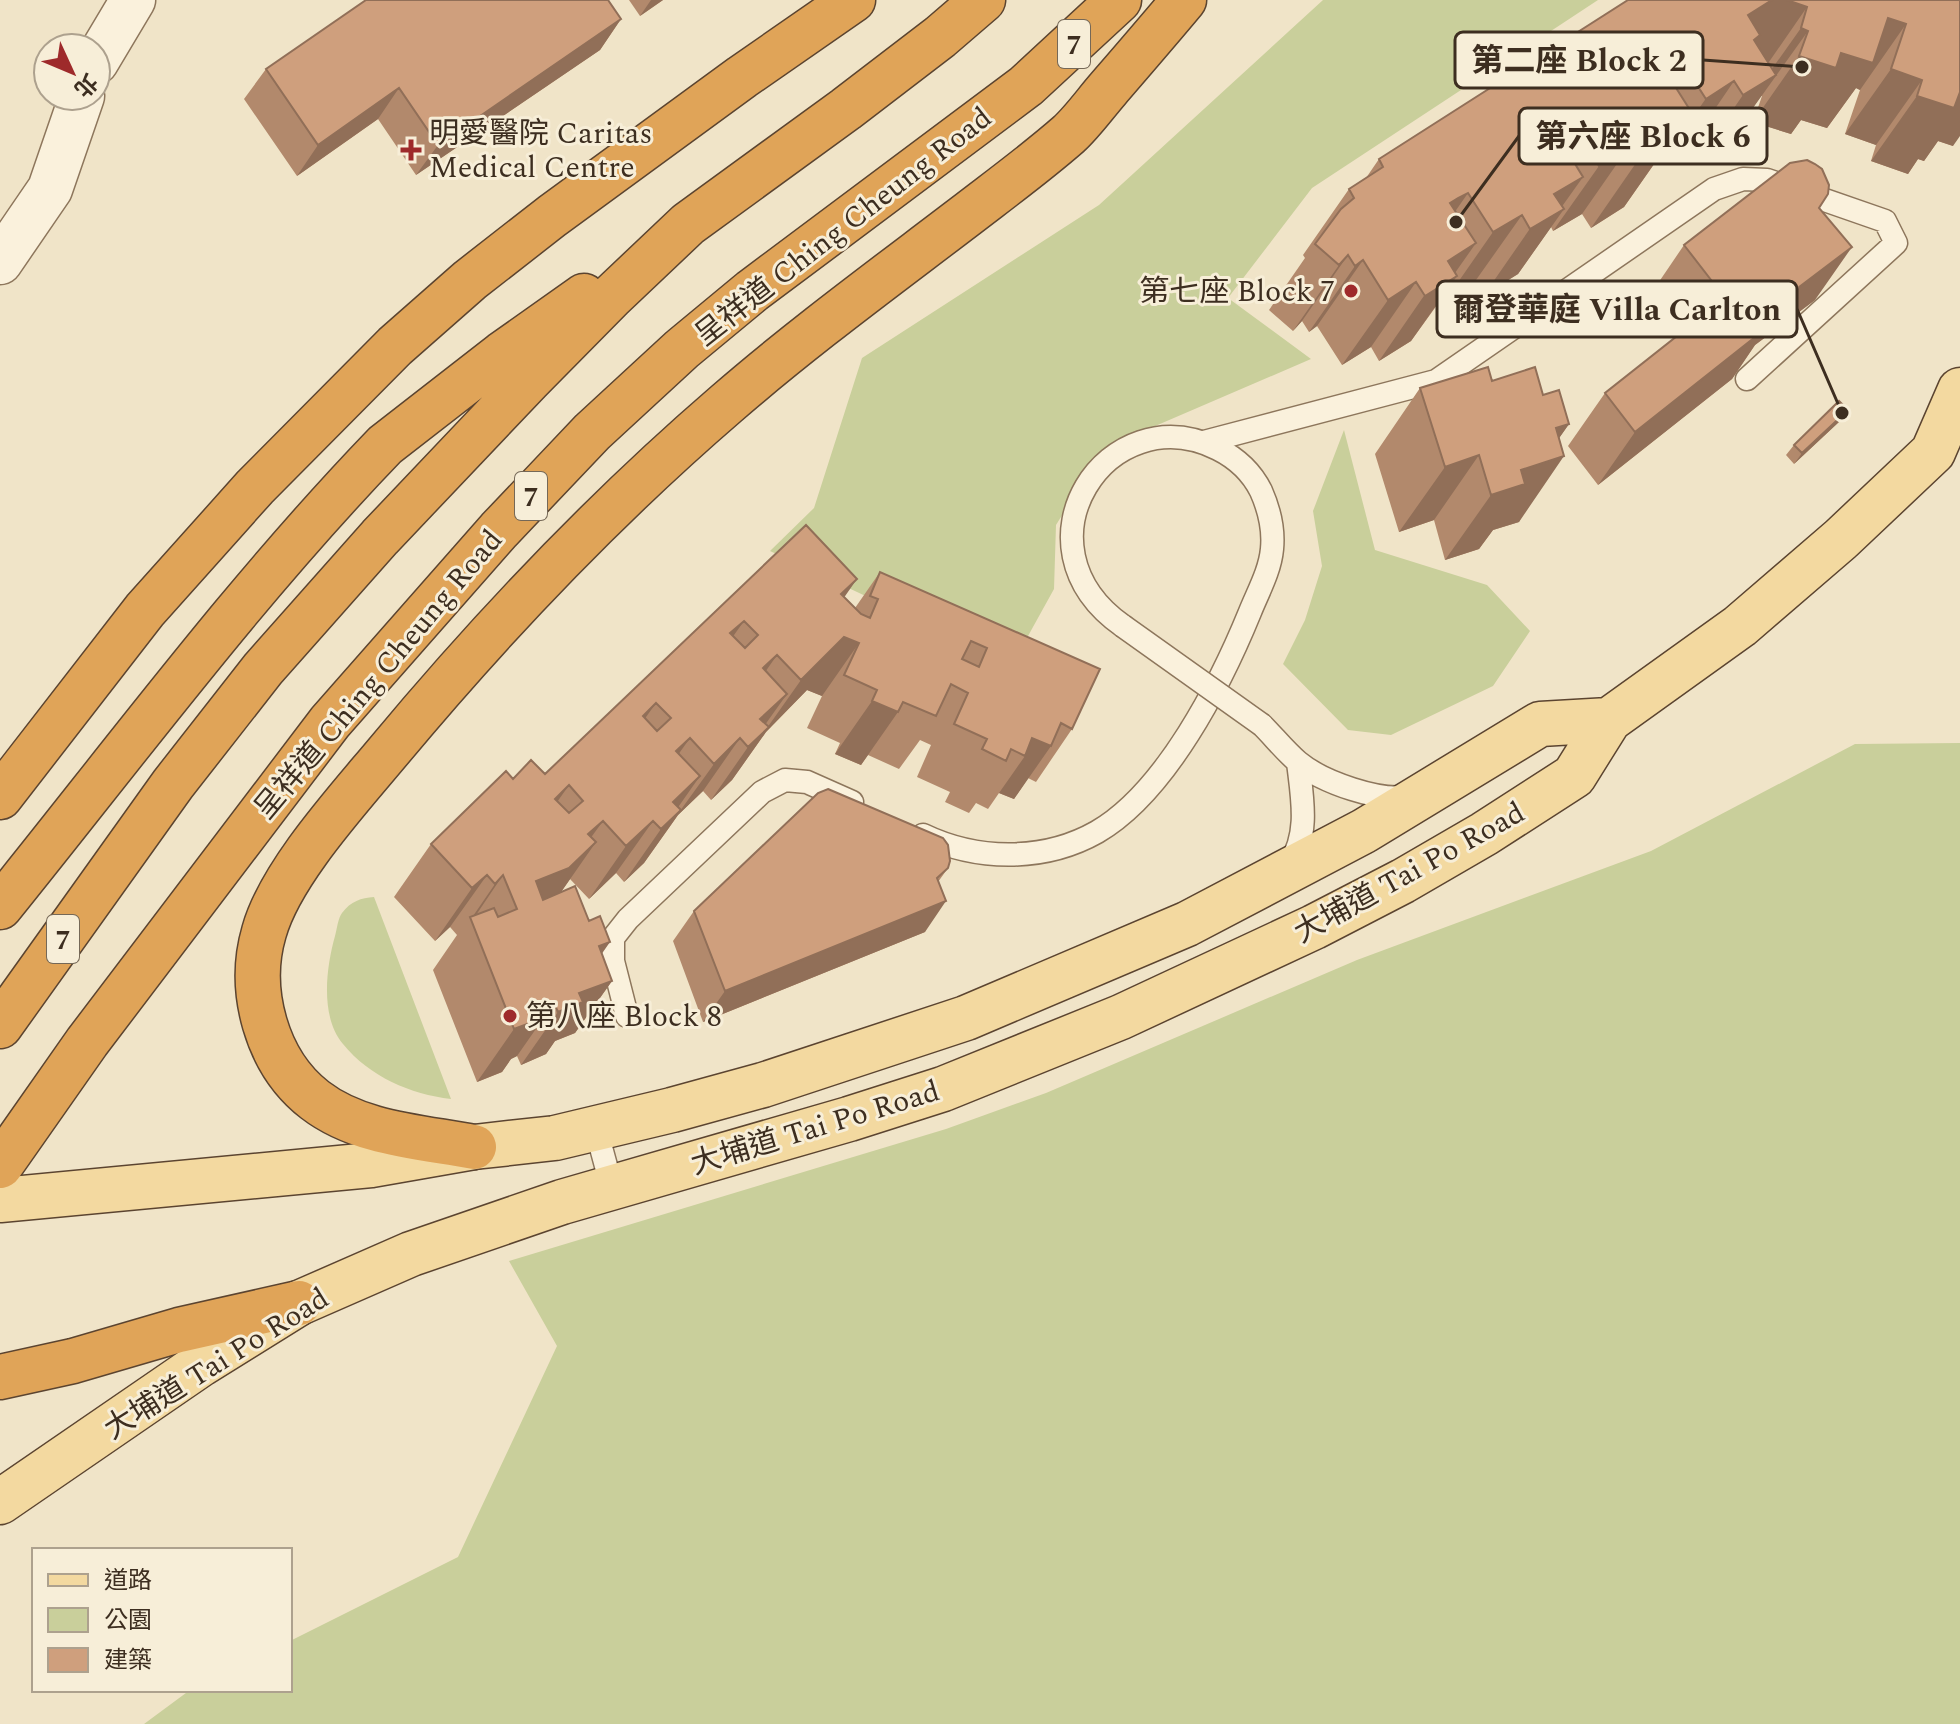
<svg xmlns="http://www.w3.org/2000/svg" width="1960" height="1724" viewBox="0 0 1960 1724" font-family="Spectral,'Noto Sans TC',serif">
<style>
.green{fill:#c9cf9b}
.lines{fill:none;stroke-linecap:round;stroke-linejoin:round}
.lane-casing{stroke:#8d765c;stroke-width:25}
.street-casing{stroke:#8d765c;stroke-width:47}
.primary-casing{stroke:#5b4430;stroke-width:47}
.highway-casing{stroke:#5b4430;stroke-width:47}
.lane{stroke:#faf1dc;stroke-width:22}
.street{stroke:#faf1dc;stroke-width:44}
.primary{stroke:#f3d9a0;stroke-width:44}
.highway{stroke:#e0a458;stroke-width:44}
.lane-bridge-casing{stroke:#8d765c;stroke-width:25;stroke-linecap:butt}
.lane-bridge{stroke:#faf1dc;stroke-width:22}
.wall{fill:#b2896c}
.shaded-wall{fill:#916f58}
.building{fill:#cf9f7d;stroke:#916f58;stroke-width:2;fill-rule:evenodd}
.poi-dot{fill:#9e2a2b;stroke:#f7eed8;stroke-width:3}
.labels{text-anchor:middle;stroke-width:6;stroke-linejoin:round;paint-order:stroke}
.shield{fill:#f7eed8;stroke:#756857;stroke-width:2}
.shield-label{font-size:28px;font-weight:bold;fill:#3d2e20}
.poi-label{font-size:30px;fill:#3d2e20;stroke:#f7eed8;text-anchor:start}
.street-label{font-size:30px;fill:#3d2e20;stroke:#f7eed8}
.leader{fill:none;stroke:#3d2e20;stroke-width:3}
.callout-dot{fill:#3d2e20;stroke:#f7eed8;stroke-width:3}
.callout{fill:#f7eed8;stroke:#3d2e20;stroke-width:3}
.callout-label{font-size:32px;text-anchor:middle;font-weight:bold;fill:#3d2e20}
</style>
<rect width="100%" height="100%" fill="#f0e4c8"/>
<path class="green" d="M1323,0H1598L1312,188L1228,298L1311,359L1132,436L1093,465L1056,525L1054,589L1012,665L770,551L814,508L862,358L1099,205Z
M1344,430L1375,550L1487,585L1530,631L1493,686L1391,735L1348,730L1283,664L1305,620L1322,566L1313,511Z
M1960,743V1724H144L190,1690H290V1641L458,1557L557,1346L509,1261L946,1129L1046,1093L1357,960L1651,851L1855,744Z
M374,897L451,1099C410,1094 370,1077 343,1044C320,1017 326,968 335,936C337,929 338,918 342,913C351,901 361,898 374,897Z"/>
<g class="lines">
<g class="lane-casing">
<path id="lane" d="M1204,442L1436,381L1714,189L1743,179L1767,180L1885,221L1896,243L1747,379
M1262,725C1274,737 1285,751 1298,762C1322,782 1381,803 1411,796
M923,835C977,861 1044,862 1097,832C1166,792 1221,683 1250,612C1258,592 1270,571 1272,549C1274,529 1269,509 1261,491C1252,473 1236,458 1218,449C1108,394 1008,545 1123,626
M1289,865C1310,834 1302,797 1298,762
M627,1016L613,961V938L628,919L762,792L785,780L807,782L852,802
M596,1129L612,1188"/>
</g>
<g class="street-casing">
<path id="street" d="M96,62L133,0
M0,262L50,189L82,96"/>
</g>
<g class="primary-casing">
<path id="primary" d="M0,1200L371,1165L474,1147L555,1138L672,1110L763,1085L966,1018L1187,924L1364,831L1540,724L1609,720
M0,1502L201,1364L299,1303L411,1254L562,1202L849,1119L943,1089L1121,1017L1314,927L1403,881L1484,834L1574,776L1609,720L1740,626L1841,539L1933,452L1960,390"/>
</g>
<g class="highway-casing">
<path id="highway" d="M0,797L145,610L255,487L395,346L470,280L552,216L742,77L853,0
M0,907C126,751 246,589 385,445L502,354L584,296
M0,1026L173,784L263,669L380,537L529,380L611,297L688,224L846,109L940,37L983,0
M474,1147C421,1137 359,1134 315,1100C266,1062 247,990 264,932C280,874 347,801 387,753C491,628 603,510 726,404C802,338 884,278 964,217C999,190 1036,163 1069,134C1083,121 1095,104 1108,89C1133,60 1159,30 1184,0
M0,1166L87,1042L330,722L499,530L592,432L682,349L752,291L1026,86L1119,0
M0,1377L73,1361L179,1330L299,1303"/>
</g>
<use href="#lane" class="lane"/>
<use href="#street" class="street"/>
<use href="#primary" class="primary"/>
<use href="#highway" class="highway"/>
<g class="lane-bridge-casing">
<path id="lane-bridge" d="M1123,626L1262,725"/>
</g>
<use href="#lane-bridge" class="lane-bridge"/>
</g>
<path class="wall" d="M629,0H663L640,16Z
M1628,0H1960L1953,146L1938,141L1924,161L1918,159L1908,174L1871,161L1876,145L1845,134L1860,90L1856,88L1827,128L1801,120L1791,134L1753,122L1762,96H1761L1730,140L1697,161L1689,147L1660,164L1657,160L1624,207L1591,228L1582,214L1553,231L1551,227L1518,274L1484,295L1476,280L1447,298L1445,294L1411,341L1379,361L1371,347L1342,365L1317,326L1309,332L1302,321L1293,331L1269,310L1305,258L1303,255L1349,189L1366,178L1379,159Z
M621,19L600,50L416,175L378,119L297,176L244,99L266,69Z
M1819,208L1815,300L1755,345L1732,379L1598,485L1568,446L1605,393L1677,336L1648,298L1684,245Z
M1492,381L1543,395L1569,424L1559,438L1519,522L1493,530L1479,549L1445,560L1434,520L1399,532L1375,454L1420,388Z
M1840,421L1794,464L1786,455L1794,445Z
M806,525L844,598L855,608L880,572L1100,669L1072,729L1036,782L1028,778L1014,799L999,793L988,809L976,803L969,813L945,802L950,792L917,777L931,745L920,740L899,769L868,755L861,765L835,754L840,743L807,728L822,696L807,690L766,732L732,780L711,800L703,791L678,815L644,863L624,882L616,873L589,899L570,879L561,892L602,954L612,981L575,1033L555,1041L546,1054L521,1065L517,1056L511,1059L502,1072L477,1082L433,970L457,935L450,927L435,941L394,897L431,844L513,779L545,774Z
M948,868L938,882L925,932L703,1022L673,941L694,911Z"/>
<path class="shaded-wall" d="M651,0H663L640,16Z
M1772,0H1775L1732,62L1748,15Z
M1775,0H1787L1807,7L1762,72L1734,81L1689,147L1660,164Z
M1888,18L1906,24L1860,90L1856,88L1827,128L1801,120L1791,134L1753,122L1799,56Z
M621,19L600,50L416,175L438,145Z
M1801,28L1808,31L1730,140L1697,161L1743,95L1762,83Z
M1681,60L1635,125L1664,69Z
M1891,69L1922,80L1876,145L1845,134Z
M399,88L378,119L297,176L318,145Z
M1960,92V136L1953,146L1938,141L1924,161L1918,159L1908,174L1871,161L1917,96Z
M1690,110L1666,144L1670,141L1624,207L1591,228L1661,127Z
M1574,126L1528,191L1558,136Z
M1628,148L1582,214L1553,231L1599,166Z
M1583,177L1558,212L1564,209L1518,274L1484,295L1554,194Z
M1468,193L1422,259L1450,203L1458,198Z
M1522,215L1476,280L1447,298L1493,232Z
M1476,243L1450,280L1457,276L1411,341L1379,361L1448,261Z
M1852,247L1815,300L1755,345L1732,379L1598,485L1635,432L1761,316Z
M1348,255L1302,321L1293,331L1339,265Z
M1363,260L1317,326L1309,332L1355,266Z
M1416,282L1371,347L1342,365L1388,300Z
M1848,410L1840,421L1794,464L1802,453Z
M1569,424L1541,464L1564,456L1519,522L1493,530L1479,549L1445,560L1491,495L1521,470L1556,428Z
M1479,455L1434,520L1399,532L1445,467Z
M857,579L820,632L841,594Z
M744,621L707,673L730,633Z
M844,637L859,643L822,696L807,690L766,732L732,780L711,800L748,747L760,719L787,694L752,743L767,728L801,680Z
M777,655L740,708L763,668Z
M872,701L898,712L861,765L835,754Z
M656,703L619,755L643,716Z
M690,738L653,790L676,751Z
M740,738L703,791L678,815L644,863L624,882L661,829L673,802L700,776L667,823L680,811L714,764Z
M1032,738L1051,746L1014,799L999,793L1025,756Z
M569,785L532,838L555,799Z
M603,821L571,865L596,842L559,895L532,921L536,881Z
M653,821L616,873L589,899L626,846Z
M487,875L450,927L435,941L472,888Z
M503,875L472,921L471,919L495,884Z
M946,901L925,932L703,1022L725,991Z
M610,942L573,995L599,946Z
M612,981L575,1033L555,1041L546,1054L521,1065L558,1012L579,993Z
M554,1003L517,1056L511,1059L502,1072L477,1082L514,1029L535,1012Z"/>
<path class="building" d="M366,0H608L621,19L438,145L399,88L318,145L266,69Z
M1628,0H1772L1748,15L1760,35L1754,40L1776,75L1743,95L1734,81L1706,99L1681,60L1664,69L1690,110L1661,127L1670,141L1637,162L1628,148L1599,166L1574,126L1558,136L1583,177L1554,194L1564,209L1530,229L1522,215L1493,232L1468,193L1458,198L1450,203L1476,243L1448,261L1457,276L1425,296L1416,282L1388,300L1363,260L1355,266L1348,255L1339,265L1315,244L1341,209L1354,198L1349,189L1383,167L1379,159Z
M1787,0H1960V92L1954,108L1917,96L1922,80L1891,69L1906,24L1888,18L1873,63L1841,53L1836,68L1799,56L1808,31L1801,28L1807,7Z
M1807,160L1815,164L1822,169L1829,185L1828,194L1819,208L1852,247L1761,316L1769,326L1635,432L1605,393L1725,298L1684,245L1790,163Z
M1488,367L1492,381L1535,367L1543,395L1559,390L1569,424L1556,428L1564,456L1521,470L1525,484L1491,495L1479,455L1445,467L1420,388Z
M1839,401L1848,410L1802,453L1794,445Z
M806,525L857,579L841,594L861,614L870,618L878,599L870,596L880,572L1100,669L1072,729L1061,723L1051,746L1032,738L1025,756L1011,749L1006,761L982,749L987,739L954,724L968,693L951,684L936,716L903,702L898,712L872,701L877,690L844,675L859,643L844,637L801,680L777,655L763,668L787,694L760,719L769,727L748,747L740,738L714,764L690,738L676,751L700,776L673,802L681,810L661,829L653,821L626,846L603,821L588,834L596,842L569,868L536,881L543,900L575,886L589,921L600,916L610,942L599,946L612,981L579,993L583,1002L558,1012L554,1003L535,1012L538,1020L514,1029L470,917L494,908L498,917L517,909L503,875L495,884L487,875L472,888L431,844L506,771L513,779L531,760L545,774ZM744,621L758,635L745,648L730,633ZM971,641L987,648L979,667L962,659ZM656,703L671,718L657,731L643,716ZM569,785L583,801L569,813L555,799Z
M828,789L943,838L948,845L950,861L948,868L937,878L946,901L725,991L694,911L818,793Z"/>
<g class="poi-dot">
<path d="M407 138h8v8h8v8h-8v8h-8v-8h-8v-8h8z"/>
<circle cx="1351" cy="291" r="8"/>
<circle cx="510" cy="1016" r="8"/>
</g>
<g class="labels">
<g class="shield">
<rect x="1058" y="20" width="32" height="48" rx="6"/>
<rect x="515" y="472" width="32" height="48" rx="6"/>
<rect x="47" y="915" width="32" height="48" rx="6"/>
</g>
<g class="shield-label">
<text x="1074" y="54">7</text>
<text x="531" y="506">7</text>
<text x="63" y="949">7</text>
</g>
<g class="poi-label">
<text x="429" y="143">明愛醫院 Caritas<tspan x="429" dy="34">Medical Centre</tspan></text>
<text x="1335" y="301" text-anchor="end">第七座 Block 7</text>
<text x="526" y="1026">第八座 Block 8</text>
</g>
<g class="street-label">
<text transform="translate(843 226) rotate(-38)" y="10">呈祥道 Ching Cheung Road</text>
<text transform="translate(378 674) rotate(-50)" y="10">呈祥道 Ching Cheung Road</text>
<text transform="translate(1409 872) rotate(-29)" y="10">大埔道 Tai Po Road</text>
<text transform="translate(815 1127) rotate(-17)" y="10">大埔道 Tai Po Road</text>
<text transform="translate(216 1363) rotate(-32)" y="10">大埔道 Tai Po Road</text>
</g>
</g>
<path class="leader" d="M1802 67L1703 60M1456 222L1519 136M1842 413L1797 309"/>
<g class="callout-dot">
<circle cx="1802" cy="67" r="8"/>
<circle cx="1456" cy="222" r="8"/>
<circle cx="1842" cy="413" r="8"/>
</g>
<g class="callout">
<rect x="1455" y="32" width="248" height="56" rx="8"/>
<rect x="1519" y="108" width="248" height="56" rx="8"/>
<rect x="1437" y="281" width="360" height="56" rx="8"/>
</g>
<g class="callout-label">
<text x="1579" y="71">第二座 Block 2</text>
<text x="1643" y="147">第六座 Block 6</text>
<text x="1617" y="320">爾登華庭 Villa Carlton</text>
</g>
<rect x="32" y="1548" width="260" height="144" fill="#f7eed8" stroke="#ada18e" stroke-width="2"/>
<rect x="48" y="1574" width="40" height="12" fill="#f3d9a0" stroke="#ada18e" stroke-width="2"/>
<text x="104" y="1588" font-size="24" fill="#3d2e20">道路</text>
<rect x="48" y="1608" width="40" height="24" fill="#c9cf9b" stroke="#ada18e" stroke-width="2"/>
<text x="104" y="1628" font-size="24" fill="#3d2e20">公園</text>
<rect x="48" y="1648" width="40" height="24" fill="#cf9f7d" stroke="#ada18e" stroke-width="2"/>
<text x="104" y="1668" font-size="24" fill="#3d2e20">建築</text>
<g transform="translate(72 72) rotate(134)"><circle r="38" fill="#f7eed8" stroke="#ada18e" stroke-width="2"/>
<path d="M0-6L14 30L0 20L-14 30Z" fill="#9e2a2b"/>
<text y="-12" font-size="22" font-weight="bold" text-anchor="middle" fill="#3d2e20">北</text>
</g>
</svg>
